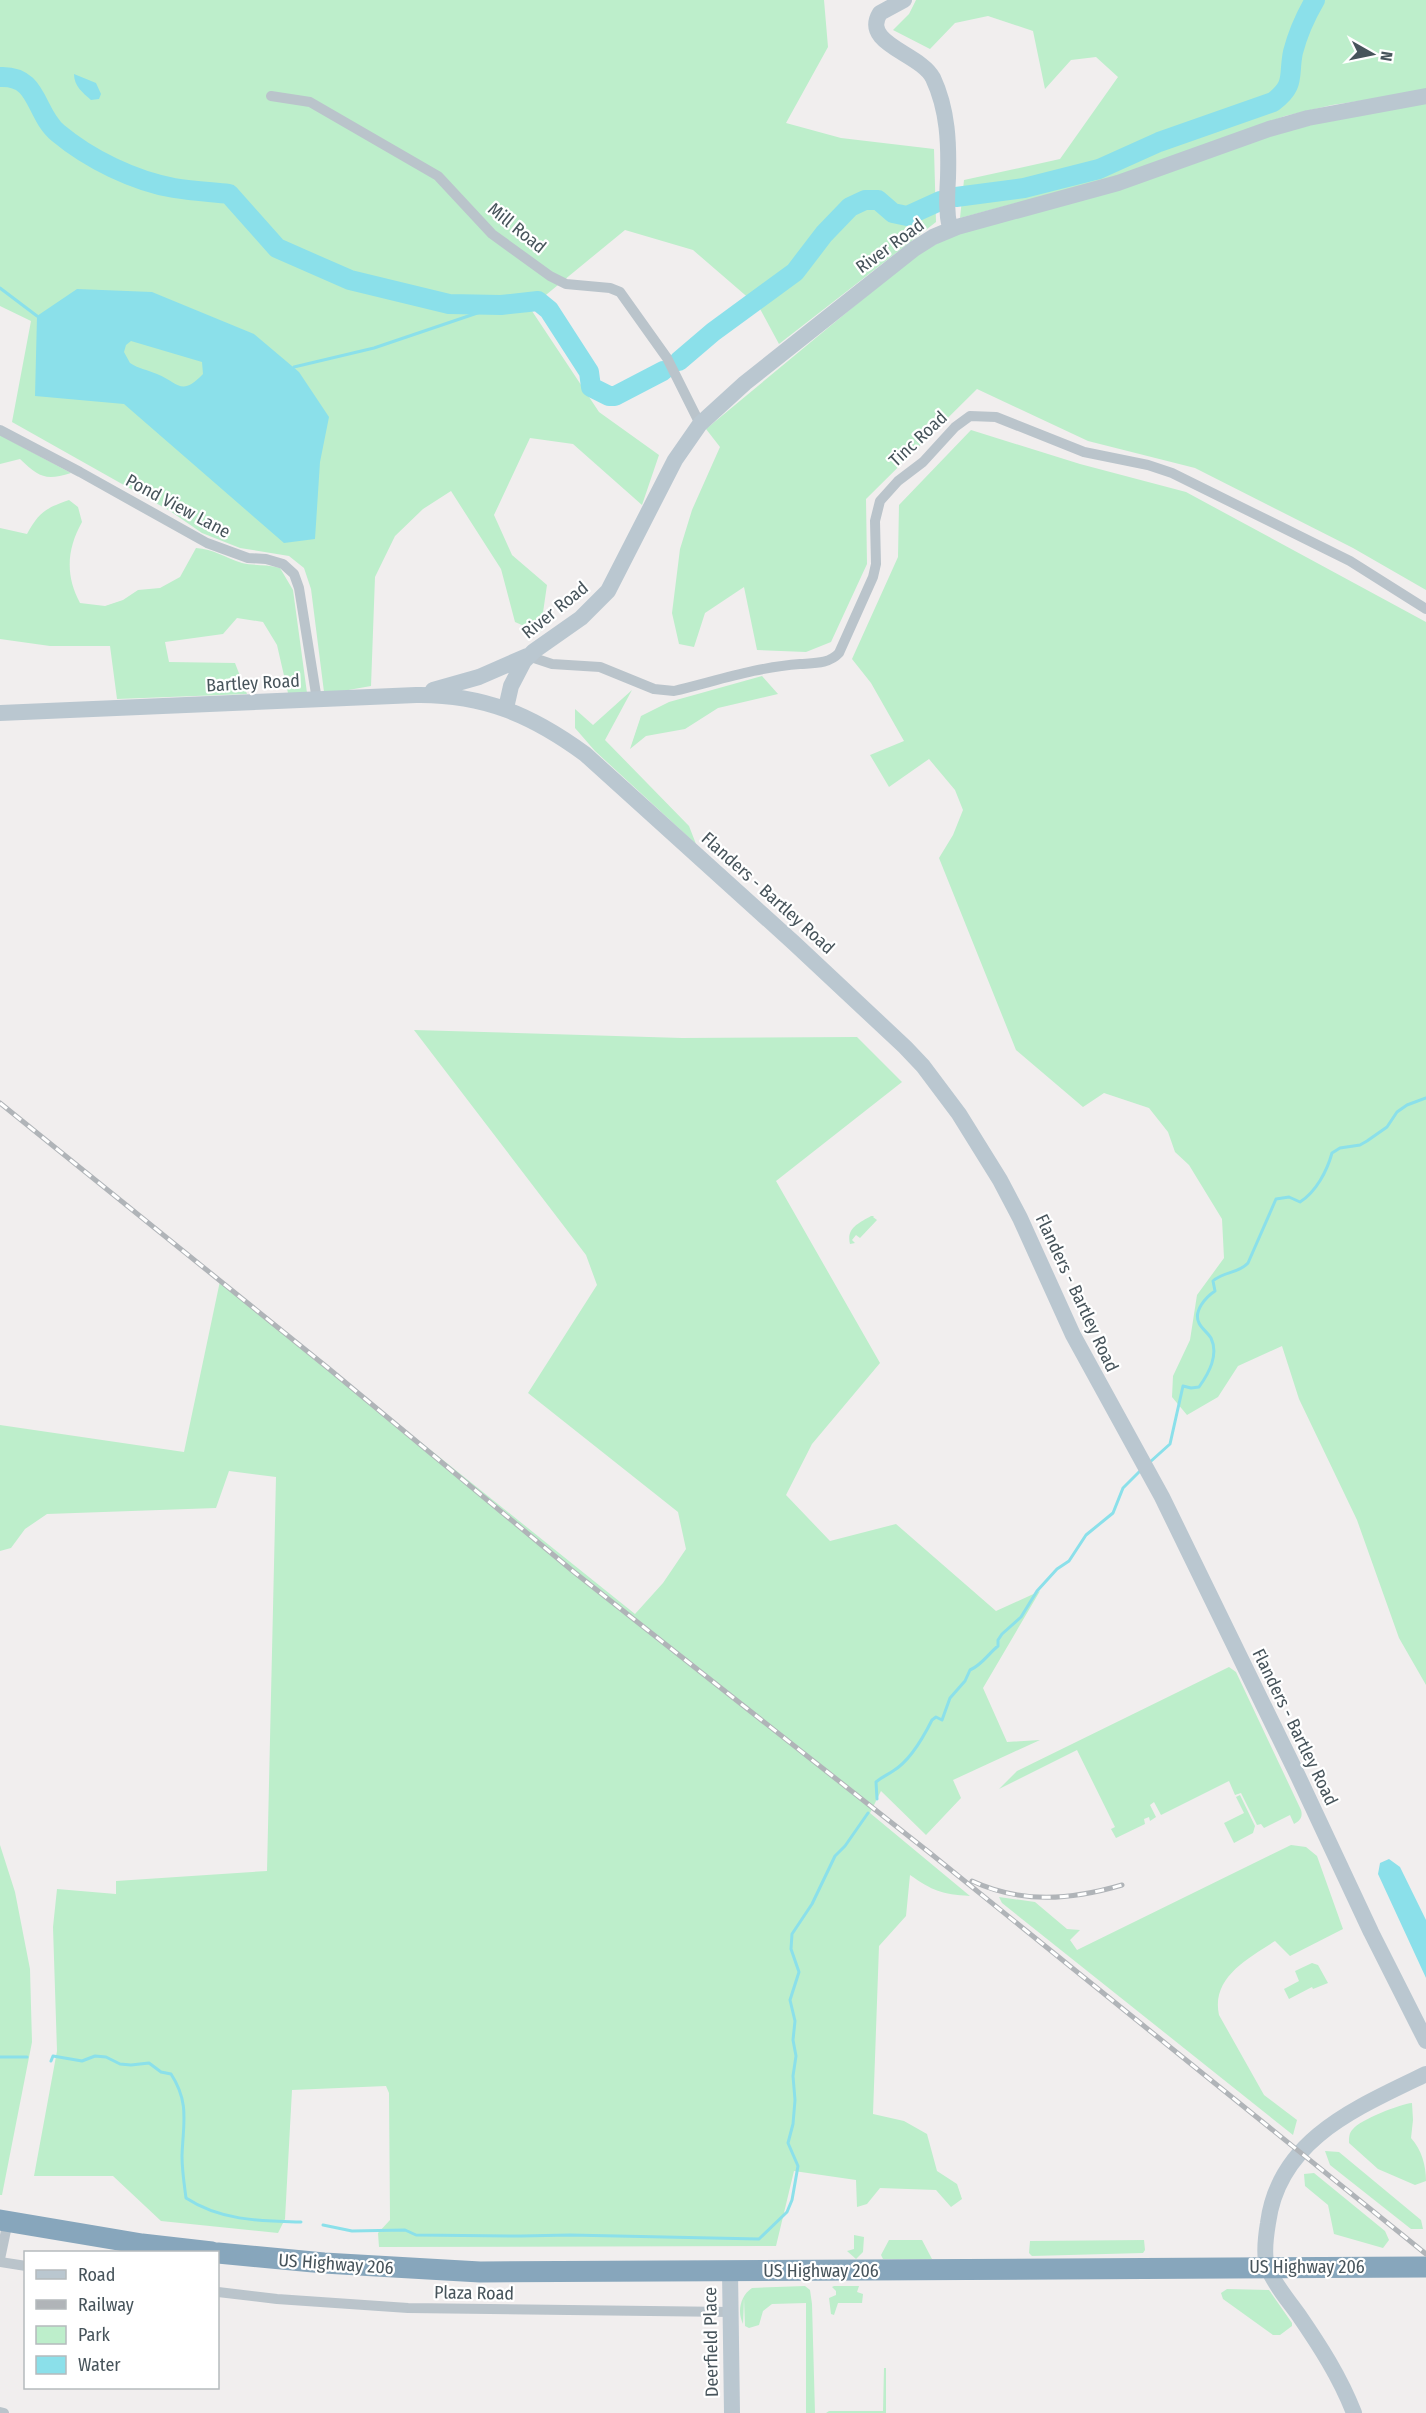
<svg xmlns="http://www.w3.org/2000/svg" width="1426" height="2413" viewBox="0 0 1426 2413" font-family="'Fira Sans Condensed',sans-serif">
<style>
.green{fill:#bdeecb}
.water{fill:#8be0ea;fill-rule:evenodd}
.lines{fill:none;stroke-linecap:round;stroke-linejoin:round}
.stream{stroke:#8be0ea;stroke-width:3}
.river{stroke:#8be0ea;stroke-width:20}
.street{stroke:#bac4cb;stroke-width:10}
.secondary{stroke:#bac7d0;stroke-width:16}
.highway{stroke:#87a6bc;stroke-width:21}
.rail-casing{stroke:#b0b4b8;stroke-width:5}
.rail{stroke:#fff;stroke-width:3;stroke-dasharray:9;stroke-linecap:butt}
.labels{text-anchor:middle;stroke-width:4.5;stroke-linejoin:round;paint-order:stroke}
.street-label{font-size:18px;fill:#47545b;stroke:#fff}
</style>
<rect width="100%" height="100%" fill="#f1eeee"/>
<path class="green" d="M0,0H824L828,47L786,123L841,138L934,149L936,222L779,344L759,307L693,250L625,230L530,308L599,412L659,455L642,505L573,444L530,438L494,515L512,555L547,585L540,633L515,622L501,569L451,491L423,509L395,536L375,577L371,686L337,692H324L311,589L304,568L289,556L240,548L202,533L170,511L12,422L31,321L0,306Z
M916,0H1426V89L1399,95L1332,105L1285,116L1122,175L960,218L964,180L1060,159L1118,77L1096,57L1071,60L1045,89L1033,31L988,16L955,23L930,49L893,30L909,14Z
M1426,103V590L1353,548L1195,468L1088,441L977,389L866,499L867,564L831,642L806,652L757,650L744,587L705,613L694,647L679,644L672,613L680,549L692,510L720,447L706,429L916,255L951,236L1312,122Z
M971,430L1080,464L1186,492L1426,622V1685L1399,1638L1357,1520L1299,1399L1282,1346L1238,1366L1218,1397L1187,1415L1172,1397L1173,1376L1190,1340L1197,1295L1224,1258L1222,1219L1189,1165L1175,1152L1168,1132L1149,1108L1104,1093L1083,1107L1016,1050L939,858L953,835L963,810L955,790L929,759L889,787L870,755L904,741L871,683L852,659L898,557L899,505Z
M0,435L71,473C45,481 39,477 20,459L0,464Z
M69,500L78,507L82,522C67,549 65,575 80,603L105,606L123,600L138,590L160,588L180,577L196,548C213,549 226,558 242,563C254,566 266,564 280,568L293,590L307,693H288L277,645L263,622L237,618L223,634L165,642L169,662L235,663L247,694L117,699L110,646H50L0,639V528L27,534C39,512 46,508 69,500Z
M762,676L778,694L718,708L685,729L646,736L630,749L641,716L669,702Z
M632,690L605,740L689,826L696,844L595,751L575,728V709L593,725Z
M414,1030L682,1038L857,1037L902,1082L776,1181L880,1363L812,1444L786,1495L830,1541L896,1524L996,1611L1040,1591L983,1688L1007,1742L1040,1740L953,1780L961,1798L926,1835L881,1791L870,1813L970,1896C941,1894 933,1891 910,1875L906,1916L879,1946L873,2114L904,2121L927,2134L937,2171L957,2184L962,2199L951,2207L936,2190L880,2188L867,2204L857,2207L856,2180L794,2171L776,2246L379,2247L378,2233L390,2220L389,2093L386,2086L292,2090L285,2219L278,2233L161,2221L113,2176H34L57,2051L53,1927L57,1889L116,1894V1881L267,1871L276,1477L229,1471L216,1508L47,1514L25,1529L11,1548L0,1551V1425L184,1452L220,1281L635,1614L663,1583L686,1549L678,1512L528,1393L597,1285L586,1255Z
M871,1216H874L873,1217L877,1220L860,1238L856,1235L852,1240L855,1243L850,1244C846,1228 859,1223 871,1216Z
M1229,1667L1236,1672L1301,1810C1303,1817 1300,1821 1294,1824L1290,1815L1264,1828L1261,1824L1257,1825L1241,1793L1235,1795L1229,1781L1161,1815L1154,1802L1150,1805L1156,1817L1150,1821L1149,1817L1144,1819L1145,1824L1116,1838L1111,1829L1115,1827L1077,1750L999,1789L1017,1771Z
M1240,1795L1255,1826L1253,1833L1234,1843L1224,1823L1244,1813L1236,1797Z
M0,1845L15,1892L30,1969L32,2042L2,2195H0Z
M1291,1845L1306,1847L1317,1856L1343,1929L1290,1956L1275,1941C1247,1959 1211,1978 1219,2015L1264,2095L1297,2120L1293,2135L1002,1903L999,1897L1035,1902L1067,1929L1080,1930L1070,1940L1077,1950Z
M1312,1963L1318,1965L1328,1983L1313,1989L1312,1987L1289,1999L1284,1989L1299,1981L1295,1971Z
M1412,2103L1413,2120L1411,2138C1422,2150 1426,2166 1426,2181L1415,2185L1378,2169L1349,2143C1349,2137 1349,2133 1353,2129C1360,2120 1400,2104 1412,2103Z
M1325,2151L1339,2152L1421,2220L1423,2229H1411L1330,2165Z
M1314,2173L1385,2231L1389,2240L1383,2248L1334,2234L1328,2205L1305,2186L1304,2174Z
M854,2235L864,2237L863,2252L856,2259L847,2251L854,2249Z
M889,2240H922L932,2259H883L881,2255Z
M1144,2240L1145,2250L1143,2253L1032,2256L1029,2253L1030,2241Z
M805,2286L810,2290L812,2304L815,2413H806V2303L772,2304L763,2311L759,2325L749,2328L745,2326L744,2298L743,2324C737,2312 740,2296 752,2288Z
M834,2286H859L857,2292L863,2294L862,2303H838L834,2315L831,2314L829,2298L836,2295V2291L832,2287Z
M1227,2289L1269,2290L1292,2323V2326L1280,2335H1273L1223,2299L1221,2293Z
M884,2368H886V2413H826L829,2411H883Z"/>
<path class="water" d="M74,74L96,83L101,94L99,99L91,100C83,93 74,86 74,74Z
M77,289L152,292L254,334L299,372L329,417L320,462L315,539L284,543L124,404L35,396L37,316ZM131,341L202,362L203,374C181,397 179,383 157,374C148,370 139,369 130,363L124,352L126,345Z
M1389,1859L1400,1867L1426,1920V1978L1378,1874L1380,1863Z"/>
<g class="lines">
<path class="stream" d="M0,288L37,316
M294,367L374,348L501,305
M1150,1462L1170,1444L1183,1386L1191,1388L1199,1387C1209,1373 1219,1355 1211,1338C1208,1333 1202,1329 1199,1323C1193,1311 1206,1297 1215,1291L1213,1281C1224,1271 1238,1274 1248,1263L1276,1199L1289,1197L1300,1202C1316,1192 1327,1171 1332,1153L1340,1148L1360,1145L1367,1141L1387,1127L1397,1112L1407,1105L1426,1098
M877,1799L876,1782C882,1777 887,1775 893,1771C910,1761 923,1738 932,1720L936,1717L942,1720L950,1698L965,1681L970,1670C982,1665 988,1654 998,1646V1640L1002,1634L1021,1617L1037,1591L1057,1569L1069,1561L1086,1535L1113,1513L1123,1488L1140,1471
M0,2057H27
M51,2061L53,2056L82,2061L95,2056L106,2057L120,2064L131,2065L149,2063L161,2072L171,2074C190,2103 183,2124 182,2156C182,2170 184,2183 186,2198C221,2221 261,2221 301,2222
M323,2225L352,2231L405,2230L416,2235L521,2236L570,2235L759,2239L787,2212L792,2200L798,2166L788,2143L793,2124L795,2100L793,2076L796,2056L793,2040L795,2021L790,2000L799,1972L791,1949L792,1934L812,1904L835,1856L845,1846L868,1813"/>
<path class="river" d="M0,77C39,75 34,113 58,133C89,159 134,181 174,188C192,191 210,192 229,194L277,248L350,280L449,304L501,305L538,301L549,310L589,372L591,387L609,396H615L663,371
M956,197L1024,188L1099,169L1159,142L1273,102C1296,85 1288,76 1293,52C1298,33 1305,17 1315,0
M679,361L713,332L795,272L824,234L850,207L865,200H878L893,213L907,216L940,201"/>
<path class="street" d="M271,96L310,102L438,176L492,234L550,276L566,284L610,288L620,292L667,358L700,424
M0,430L80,472L207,543L248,558L266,559L283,564L294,574L299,588L317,700
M528,656L552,664L600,667L654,689L674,691C716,681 757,667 800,664C814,663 829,664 839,653L873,577L876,564L875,521L880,501L898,481L923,462L955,427L970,416L996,417L1084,452L1148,465L1172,473L1350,561L1426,609
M0,2259L8,2221
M0,2262L26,2266
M218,2292L277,2299L408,2308L731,2312
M0,2412L4,2413"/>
<path class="secondary" d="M904,0L880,13C861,44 920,53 933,78C948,110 949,144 948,178C947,196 946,212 950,229
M433,690L479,677L527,656
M506,708L511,686L524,661L534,651L581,618L608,591L675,460L700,424L745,383L914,249L933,237L957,227L1118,183L1269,129L1308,118L1426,96
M0,713L416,695C483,694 532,715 585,754L794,943L905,1047L923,1066L959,1114L1000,1180L1020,1218L1073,1335L1162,1497L1298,1776L1371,1932L1426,2041
M730,2271L732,2413
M1354,2413C1340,2377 1320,2346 1298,2314C1288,2300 1274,2284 1268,2268C1263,2257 1266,2235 1268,2223C1279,2138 1359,2107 1426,2074"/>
<path class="highway" d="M0,2220L142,2244L212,2252
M218,2253L324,2263L480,2272L1426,2267"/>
<g class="rail-casing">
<path id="rail" d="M0,1103L328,1368L574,1572L930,1853L1426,2254
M972,1881C1022,1904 1071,1900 1122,1885"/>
</g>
<use href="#rail" class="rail"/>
</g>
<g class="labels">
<g class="street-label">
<text transform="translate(517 228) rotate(39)" y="6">Mill Road</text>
<text transform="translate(890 246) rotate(-36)" y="6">River Road</text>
<text transform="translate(918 439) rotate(-43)" y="6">Tinc Road</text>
<text transform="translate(178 506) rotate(28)" y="6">Pond View Lane</text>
<text transform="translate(555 610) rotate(-39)" y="6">River Road</text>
<text transform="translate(253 683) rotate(-3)" y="6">Bartley Road</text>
<text transform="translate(768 893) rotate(42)" y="6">Flanders - Bartley Road</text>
<text transform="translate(1077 1293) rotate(65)" y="6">Flanders - Bartley Road</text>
<text transform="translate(1295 1727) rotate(64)" y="6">Flanders - Bartley Road</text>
<text transform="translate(336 2264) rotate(4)" y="6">US Highway 206</text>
<text x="1307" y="2273">US Highway 206</text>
<text x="821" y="2277">US Highway 206</text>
<text transform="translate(474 2293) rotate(1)" y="6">Plaza Road</text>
<text transform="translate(711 2342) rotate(-91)" y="6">Deerfield Place</text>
</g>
</g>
<rect x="24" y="2251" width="195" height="138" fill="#ffffff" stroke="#b5bbbd" stroke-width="1.5"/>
<rect x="36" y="2270" width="30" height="9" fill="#bac7d0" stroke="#b5bbbd" stroke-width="1.5"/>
<text x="78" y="2281" font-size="18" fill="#47545b">Road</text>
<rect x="36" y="2300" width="30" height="9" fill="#b0b4b8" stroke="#b5bbbd" stroke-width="1.5"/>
<text x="78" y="2311" font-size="18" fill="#47545b">Railway</text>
<rect x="36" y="2326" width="30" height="18" fill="#bdeecb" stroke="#b5bbbd" stroke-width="1.5"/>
<text x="78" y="2341" font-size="18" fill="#47545b">Park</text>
<rect x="36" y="2356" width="30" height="18" fill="#8be0ea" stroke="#b5bbbd" stroke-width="1.5"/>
<text x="78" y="2371" font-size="18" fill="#47545b">Water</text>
<g transform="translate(1372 54) rotate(99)" stroke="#ffffff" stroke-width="4.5" paint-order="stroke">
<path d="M0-4.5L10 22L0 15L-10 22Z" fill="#47545b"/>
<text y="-9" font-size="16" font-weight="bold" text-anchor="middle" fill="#47545b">N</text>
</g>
</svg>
